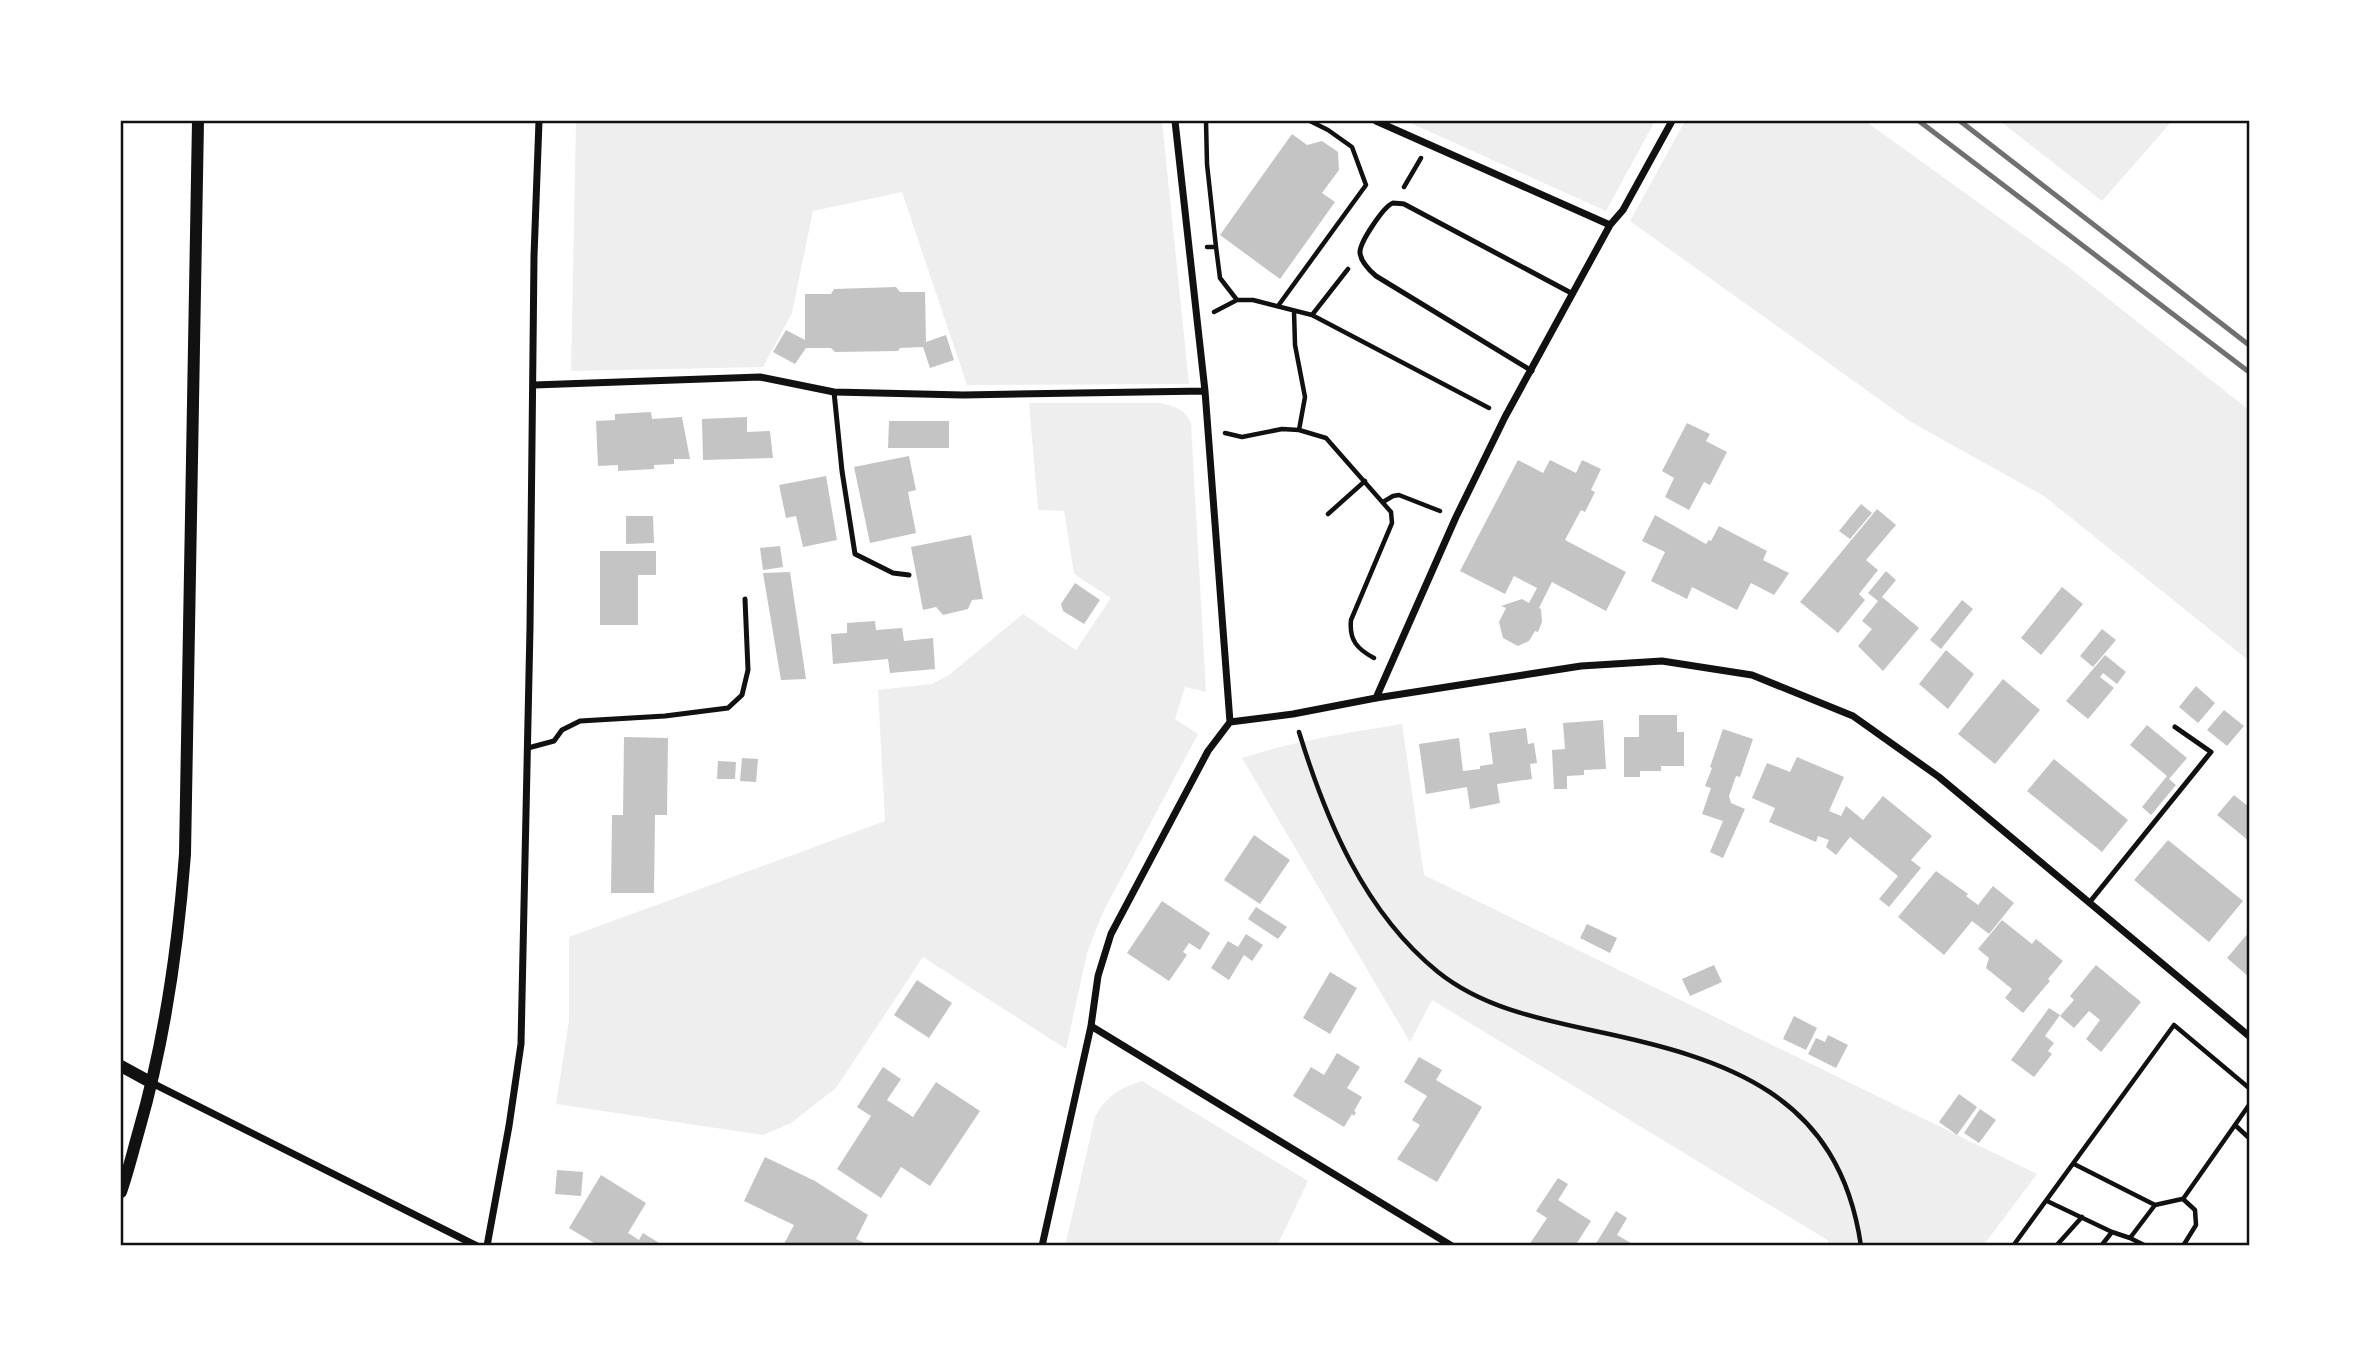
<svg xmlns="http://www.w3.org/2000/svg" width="2370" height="1367" viewBox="0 0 2370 1367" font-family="'Noto Serif',serif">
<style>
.green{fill:#eee}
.building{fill:#c4c4c4}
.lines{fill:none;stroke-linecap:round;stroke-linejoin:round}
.path{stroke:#111;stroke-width:4.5}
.service{stroke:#111;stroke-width:5}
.minor{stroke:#111;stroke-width:7}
.tertiary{stroke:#111;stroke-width:12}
.rail{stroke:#707070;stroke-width:5}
.neatline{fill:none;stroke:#111;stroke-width:2.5}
</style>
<rect width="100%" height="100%" fill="#fff"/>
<path class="green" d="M576,121H1162L1189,384L967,385L902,192L813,211L792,313L763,367L571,371Z
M1406,121H1655L1606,211Z
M1685,121H1865L2068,267L2249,410V661L2044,496L1911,422L1630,221Z
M2000,121H2172L2102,201Z
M1029,403H1160C1174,406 1185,409 1191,423L1206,692L1185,687L1175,719L1198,734L1103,912L1087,953L1066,1049L923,957L836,1088L791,1123L763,1135L556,1104L569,1021V937L885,821L878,690L932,684L949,675L1023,614L1076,650L1111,598L1074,574L1064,511L1038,510Z
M1402,724L1424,875L2037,1174L1983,1246H1826L1829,1241L1432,1000L1410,1042L1242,758C1294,741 1347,733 1402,724Z
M1142,1081L1308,1181L1277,1246H1065L1095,1117C1106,1096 1120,1088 1142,1081Z"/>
<path class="building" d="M1292,134L1307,145L1322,141L1338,152L1339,170L1322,193L1335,202L1280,279L1220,235Z
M896,287L900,292H925L926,342L946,335L954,360L930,368L923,347L900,348L898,351L835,352L831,348H806L795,364L773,352L786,330L805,340V294H831L834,289Z
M651,412L652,419L682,417L690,459H674V464L654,465V469L618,471V465L598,466L596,421L615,420V414Z
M747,417V432L770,431L773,458L703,460L702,419Z
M889,421H949V448H888Z
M1687,423L1710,434L1706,441L1727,452L1710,485L1704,482L1689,510L1665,497L1674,478L1662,471Z
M909,456L916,490L908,492L916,533L870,543L854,467Z
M1518,460L1543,473L1550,460L1576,473L1582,460L1601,469L1591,490L1595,492L1585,512L1581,510L1565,540L1626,572L1606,611L1552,582L1539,608L1541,609L1542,622L1538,632L1535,631L1529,641L1518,646L1503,638L1499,622L1506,608L1501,606L1522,599L1529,603L1537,588L1514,576L1505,594L1460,571Z
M826,476L837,540L803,547L796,516L786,518L779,485Z
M1861,504L1872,513L1850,539L1839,531Z
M1877,509L1896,525L1866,560L1878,570L1859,594L1865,600L1838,633L1800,602Z
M1655,515L1706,544L1709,540L1711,541L1719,526L1767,551L1763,560L1789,573L1774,595L1751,583L1737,610L1692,587L1687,599L1651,581L1665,552L1642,541Z
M626,516H653L654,543L626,544Z
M971,535L983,599L972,600L968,609L943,615L936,607L923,610L911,547Z
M780,546L783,567L763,570L760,548Z
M600,551H656V575H638V625H600Z
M1886,571L1896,580L1882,597L1919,628L1883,671L1858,646L1872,629L1862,621L1878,601L1868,593Z
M790,572L806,679L781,680L763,573Z
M1075,583L1100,600L1084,624L1063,611L1061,604Z
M2062,587L2083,604L2041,655L2021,638Z
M1962,600L1973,609L1941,649L1930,640Z
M875,621L876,630L902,628L904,641L933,638L935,669L890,673L888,659L833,664L831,634L847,633V623Z
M2102,629L2116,640L2093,667L2080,656Z
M1946,650L1974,674L1948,709L1919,684Z
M2105,655L2126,672L2117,684L2103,673L2100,677L2114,688L2088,719L2066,701Z
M2003,679L2040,710L1995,764L1958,734Z
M2196,686L2215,703L2198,723L2179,707Z
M2224,710L2244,726L2227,746L2207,730Z
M1639,715H1677V732H1684V766H1661V771H1640V777H1624V737H1639Z
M1603,720L1606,769L1584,770V775L1567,776V789H1554L1552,750L1565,749L1563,723Z
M2147,725L2187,758L2169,779L2176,785L2151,815L2142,807L2167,776L2130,745Z
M1526,728L1528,744L1534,743L1537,763L1530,764L1532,779L1497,784L1500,803L1470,809L1467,787L1426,794L1419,744L1459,738L1463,771L1480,769V766L1493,764L1489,733Z
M1723,729L1753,739L1740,777L1736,776L1729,796L1731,803L1745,809L1723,858L1710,852L1723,821L1702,814L1711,788L1705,786L1712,768L1710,767Z
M624,737L668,738L667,815H655L654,893H611L612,815H623Z
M1797,757L1844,777L1829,811L1841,816L1846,806L1863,820L1883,796L1932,836L1911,860L1921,868L1889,907L1879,899L1898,876L1850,837L1836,855L1826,847L1829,840L1818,836L1816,842L1769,822L1775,808L1752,798L1767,763L1790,772Z
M742,758L758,759L756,782L740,781Z
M2054,759L2128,820L2102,852L2027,791Z
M718,761L736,762L735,779H717Z
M2234,795L2249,807V841L2217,815Z
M1254,835L1290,860L1260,904L1224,880Z
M2168,840L2243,901L2209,942L2134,880Z
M1936,871L1968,894L1966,896L1978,905L1993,886L2014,903L1989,934L1972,921L1944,955L1898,917Z
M1162,901L1210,933L1200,950L1189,943L1183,952L1187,955L1169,981L1127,953Z
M1256,907L1287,927L1278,939L1248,919Z
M2002,920L2032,944L2036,939L2063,961L2048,979L2050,981L2023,1013L2005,998L2012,989L1986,968L1989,958L1978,949Z
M1587,924L1617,938L1610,953L1580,938Z
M2249,932V977L2227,958Z
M1246,934L1263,945L1252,961L1244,955L1229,980L1211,968L1228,941L1238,947Z
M1714,965L1722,982L1690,996L1682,979Z
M2096,965L2141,1002L2101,1052L2086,1039L2100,1020L2089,1011L2074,1028L2060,1016L2074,1000L2070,996Z
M1330,972L1357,988L1330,1034L1303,1018Z
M917,980L952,1003L929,1038L894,1015Z
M2049,1008L2060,1015L2045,1036L2054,1043L2048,1051L2052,1054L2034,1077L2011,1060Z
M1794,1016L1817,1028L1806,1050L1783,1039Z
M1828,1035L1848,1045L1836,1068L1808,1054L1816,1038L1825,1042Z
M1337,1053L1360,1067L1347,1088L1362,1097L1354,1111L1356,1112L1354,1116L1352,1114L1344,1127L1293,1096L1311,1067L1324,1075Z
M1419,1057L1442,1070L1436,1080L1482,1107L1437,1182L1397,1159L1420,1125L1412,1120L1427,1096L1404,1082Z
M883,1067L901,1079L887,1100L913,1117L936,1082L980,1111L930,1186L901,1167L881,1198L837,1169L871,1116L857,1107Z
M1959,1094L1977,1107L1957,1135L1939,1122Z
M1980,1109L1996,1120L1979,1143L1964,1133Z
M765,1157L815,1181L868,1215L856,1239L871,1246H783L794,1225L744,1201Z
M557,1170L583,1172L581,1196L555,1194Z
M601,1175L646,1203L628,1233L639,1240L643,1233L664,1246H599L569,1228Z
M1558,1178L1568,1184L1558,1200L1591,1221L1575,1246H1531L1529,1245L1547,1218L1536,1211Z
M1616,1211L1627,1218L1617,1235L1636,1246L1595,1245Z"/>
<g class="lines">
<path class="path" d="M1206,121L1207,164L1216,247H1207
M1404,187L1421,158
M1216,247L1220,278L1237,300
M1278,306L1366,185L1352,147L1328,130L1310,121
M1294,311L1295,345L1305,397L1299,430
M1214,312L1237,300H1253L1312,315L1489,408
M1312,315L1348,269
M1225,433L1242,437L1282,429L1299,430L1326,438L1391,512L1392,523L1351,620C1349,640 1357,649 1374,658
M1383,502L1393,496L1399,495L1440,511
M1328,514L1365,481
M1299,732C1326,820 1364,912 1438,972C1483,1008 1540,1019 1595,1031C1728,1059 1839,1094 1861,1246
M2235,1125L2249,1138
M2074,1164L2155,1205
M2047,1201L2112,1232
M2130,1238L2155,1205L2182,1199
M2013,1246L2174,1025L2249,1088
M2056,1246L2082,1217
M2101,1246L2112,1232L2130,1238L2146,1246
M2183,1246L2196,1225L2195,1210L2183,1199L2249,1105"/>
<path class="service" d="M1532,371L1376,276C1369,270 1361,262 1360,253C1359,243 1384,206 1393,203C1396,203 1402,204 1404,204L1573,294
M834,392L842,471L855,554L893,573L909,575
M528,748L554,741L562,730L580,721L665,716L728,708L742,695L748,670L745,599
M2089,903L2211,752L2175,727"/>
<path class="minor" d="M1376,121L1610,225
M534,385L760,377L834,392L963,395L1205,391
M1376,698L1456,517L1505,417L1610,225L1623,210L1672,121
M1230,722L1293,714L1376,698L1581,666L1662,661L1752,675L1853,716L1939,777L2249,1036
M1091,1026L1452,1246
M152,1083L477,1246
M487,1246L509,1126L521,1044L530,628L534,256L539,121
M1042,1246L1091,1026L1098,976L1111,934L1208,751L1230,722L1205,391L1175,121"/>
<path class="tertiary" d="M121,1066L152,1083
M121,1192C128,1172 133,1151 139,1130C165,1040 178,948 185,854L198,121"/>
<path class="rail" d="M1919,121L2249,372
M1960,121L2249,345"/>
</g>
<rect width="2370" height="1367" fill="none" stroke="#ffffff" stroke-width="245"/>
<rect x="122" y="122" width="2126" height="1122" class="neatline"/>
</svg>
